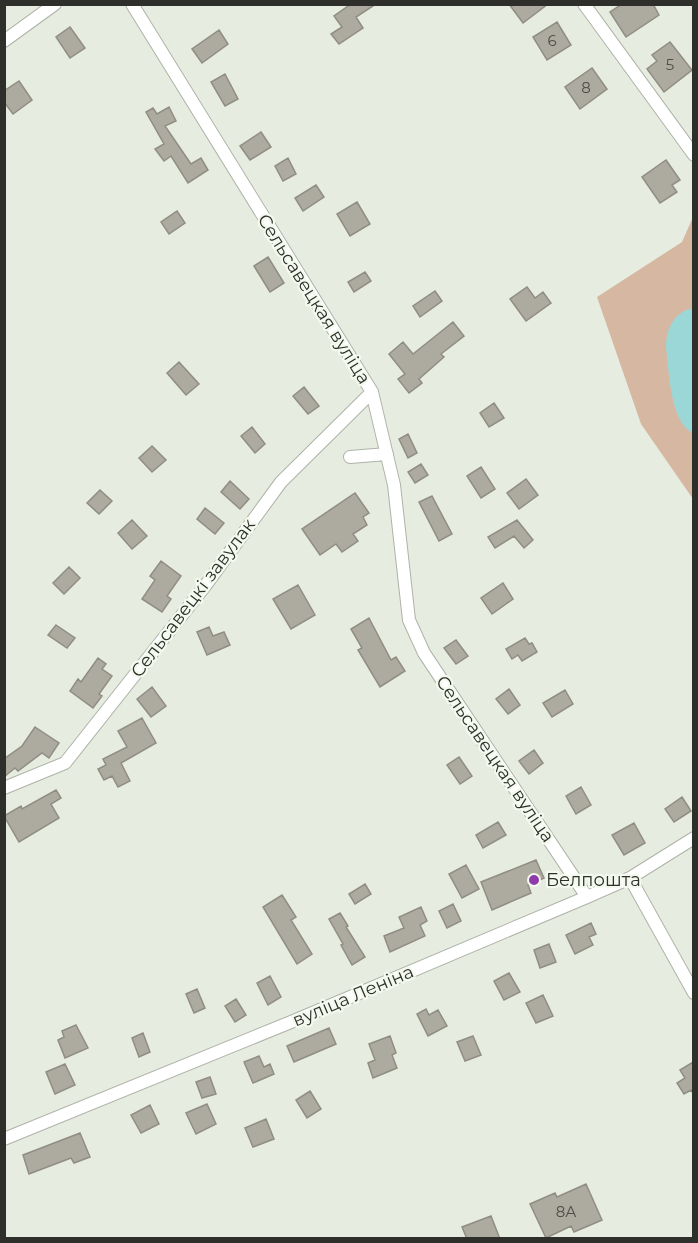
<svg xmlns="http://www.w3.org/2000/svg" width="698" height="1243" viewBox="0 0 698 1243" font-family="Montserrat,sans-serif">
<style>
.green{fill:#d6b8a2}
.water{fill:#9bd7d6}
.building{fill:#adaa9f;stroke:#908d83;stroke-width:1.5}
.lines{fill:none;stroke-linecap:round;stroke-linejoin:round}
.minor-casing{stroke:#aeb2a8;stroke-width:14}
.minor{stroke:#fff;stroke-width:12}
.poi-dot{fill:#8f3caa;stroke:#f4f9ee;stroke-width:2}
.labels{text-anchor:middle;stroke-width:4.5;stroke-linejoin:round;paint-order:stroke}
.number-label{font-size:15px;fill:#4e4e48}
.street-label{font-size:18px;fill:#2e2f2b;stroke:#f4f9ee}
.poi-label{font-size:18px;fill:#2e2f2b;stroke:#f4f9ee;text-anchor:start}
</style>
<rect width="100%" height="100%" fill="#e7ece1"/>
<path class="green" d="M693,217V499L641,424L597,297L682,242Z"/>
<path class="water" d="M693,308H694L693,433C670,423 669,371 666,347C666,329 674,312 693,308Z"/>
<path class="building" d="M351,4H376L356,17L363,28L339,44L331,34L342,27L334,16Z
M509,4H548L523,23Z
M622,4H653L659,15L626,37L610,12Z
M557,22L571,45L547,60L533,37Z
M70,27L85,48L70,58L56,37Z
M219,30L228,44L202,63L192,49Z
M670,42L692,70L664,92L647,69L657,61L652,55Z
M592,68L607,89L580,109L565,87Z
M225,74L238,99L225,106L211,82Z
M19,81L32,100L13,114L4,102V91Z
M169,107L176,121L165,126L191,164L201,158L208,170L188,183L171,156L164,161L155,149L164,144L146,112L153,108L157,114Z
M261,132L271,147L250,160L240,146Z
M288,158L296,174L283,181L275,166Z
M666,160L680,180L672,185L677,192L660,203L642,177Z
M316,185L324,197L303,211L295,198Z
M357,202L370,224L350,236L337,214Z
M177,211L185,223L169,234L161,222Z
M268,257L284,283L270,292L254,266Z
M365,272L371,281L354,292L348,282Z
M527,287L535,298L543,292L551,303L526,321L510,299Z
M435,291L442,301L420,317L413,306Z
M453,322L464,336L441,354L444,357L419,379L422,383L409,393L398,379L405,374L389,354L403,342L413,354Z
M179,362L199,384L186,395L167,373Z
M304,387L319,406L308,414L293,396Z
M494,403L504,418L489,427L480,413Z
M252,427L265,444L255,453L241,436Z
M408,434L417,453L408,458L399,439Z
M152,446L166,460L152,472L139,458Z
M421,464L428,475L415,483L408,472Z
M481,467L495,489L481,498L467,476Z
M526,479L538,495L519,509L507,493Z
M230,481L249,499L240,509L221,492Z
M100,490L112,501L99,514L87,503Z
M355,493L369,513L363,517L367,525L353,534L358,541L342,552L336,544L320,555L302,529Z
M432,496L452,534L439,541L419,502Z
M205,508L224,523L215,534L197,519Z
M132,520L147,536L132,549L118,533Z
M517,520L533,540L524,548L514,536L495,548L488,537Z
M161,561L181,576L167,596L171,599L162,612L142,599L155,580L150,576Z
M69,567L80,578L64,594L53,583Z
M503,583L513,599L492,614L481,598Z
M298,585L315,615L291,629L273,599Z
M369,618L391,660L396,657L405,671L380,687L358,650L362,648L351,629Z
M56,625L75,638L67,648L48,635Z
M209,627L213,636L224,632L230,645L207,655L197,632Z
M525,638L529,644L532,643L537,652L522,661L518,655L512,659L506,649Z
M456,640L468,656L456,664L444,648Z
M98,658L106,664L102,669L112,676L99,694L102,696L93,708L70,691L78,679L81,682Z
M152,687L166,706L151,717L137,699Z
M509,689L520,705L508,714L496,699Z
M565,690L573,704L552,717L543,703Z
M142,718L156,743L121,763L130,781L118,787L112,776L104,780L98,769L106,765L103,759L127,747L118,731Z
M35,727L59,743L49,758L42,753L18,771L15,768L4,777V759L22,746Z
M534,750L543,763L529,774L519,761Z
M459,757L472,776L460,784L447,765Z
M581,787L591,805L576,814L566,796Z
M56,790L61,798L51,804L59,818L19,842L4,816L21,806L22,809Z
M682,797L691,811L674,822L665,809Z
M498,822L506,835L483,848L476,835Z
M634,823L645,843L624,855L612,835Z
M536,860L544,878L528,885L531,893L492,910L481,882Z
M466,865L479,889L462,898L449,874Z
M365,884L371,894L355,904L349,894Z
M282,895L296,917L291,920L312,954L297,964L263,907Z
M453,904L461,921L447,928L439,911Z
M421,907L427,921L420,925L425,936L390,952L384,936L404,928L399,917Z
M340,913L348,926L346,927L365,957L352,965L341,945L343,944L329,919Z
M591,923L596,934L589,937L593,945L575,954L566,935Z
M549,944L556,962L540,968L534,950Z
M509,973L520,992L504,1000L494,981Z
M270,976L281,997L268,1005L257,983Z
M197,989L205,1008L194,1013L186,994Z
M543,995L553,1016L536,1023L526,1003Z
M236,999L246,1015L235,1022L225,1006Z
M426,1009L429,1015L438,1010L447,1026L428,1036L417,1014Z
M76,1025L88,1048L65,1058L58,1040L64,1037L62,1031Z
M329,1028L336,1044L294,1062L287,1046Z
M143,1033L150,1052L139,1057L132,1038Z
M390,1036L396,1053L392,1055L397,1068L373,1078L368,1063L375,1060L369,1044Z
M473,1036L481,1055L465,1061L457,1042Z
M259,1056L264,1067L270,1064L274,1074L253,1083L244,1062Z
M693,1062V1093L691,1090L684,1094L677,1083L685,1078L680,1070Z
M65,1064L75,1085L55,1094L46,1072Z
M210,1077L216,1094L202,1098L196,1082Z
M310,1091L321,1109L307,1118L296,1100Z
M207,1104L216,1124L196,1134L186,1113Z
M150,1105L159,1124L141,1133L131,1115Z
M266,1119L274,1139L253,1147L245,1128Z
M80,1133L90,1157L74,1163L71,1158L29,1174L23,1155Z
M586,1184L602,1220L574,1232L571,1226L546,1238L530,1204L555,1193L557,1197Z
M491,1216L500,1239H467L462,1227Z"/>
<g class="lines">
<g class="minor-casing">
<path id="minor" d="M132,4L372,392L394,485L409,620L424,653L587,897
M584,4L694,155
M4,41L55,4
M350,457L387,454
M4,788L65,763L205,586L281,482L372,392
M630,878L694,993
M4,1139L291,1022L587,897L630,878L694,838"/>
</g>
<use href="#minor" class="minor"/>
</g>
<circle class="poi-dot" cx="534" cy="880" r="6"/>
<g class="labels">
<g class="number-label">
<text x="552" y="46">6</text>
<text x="670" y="70">5</text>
<text x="586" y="93">8</text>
<text x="566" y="1217">8А</text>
</g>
<g class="street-label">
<text transform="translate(314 299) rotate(58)" y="6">Сельсавецкая вуліца</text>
<text transform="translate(193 598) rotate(-53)" y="6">Сельсавецкі завулак</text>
<text transform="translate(495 759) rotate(56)" y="6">Сельсавецкая вуліца</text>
<text transform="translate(353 996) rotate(-23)" y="6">вуліца Леніна</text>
</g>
<g class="poi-label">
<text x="546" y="886">Белпошта</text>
</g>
</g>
<rect width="698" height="1243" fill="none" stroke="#2e2f2b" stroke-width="12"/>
</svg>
